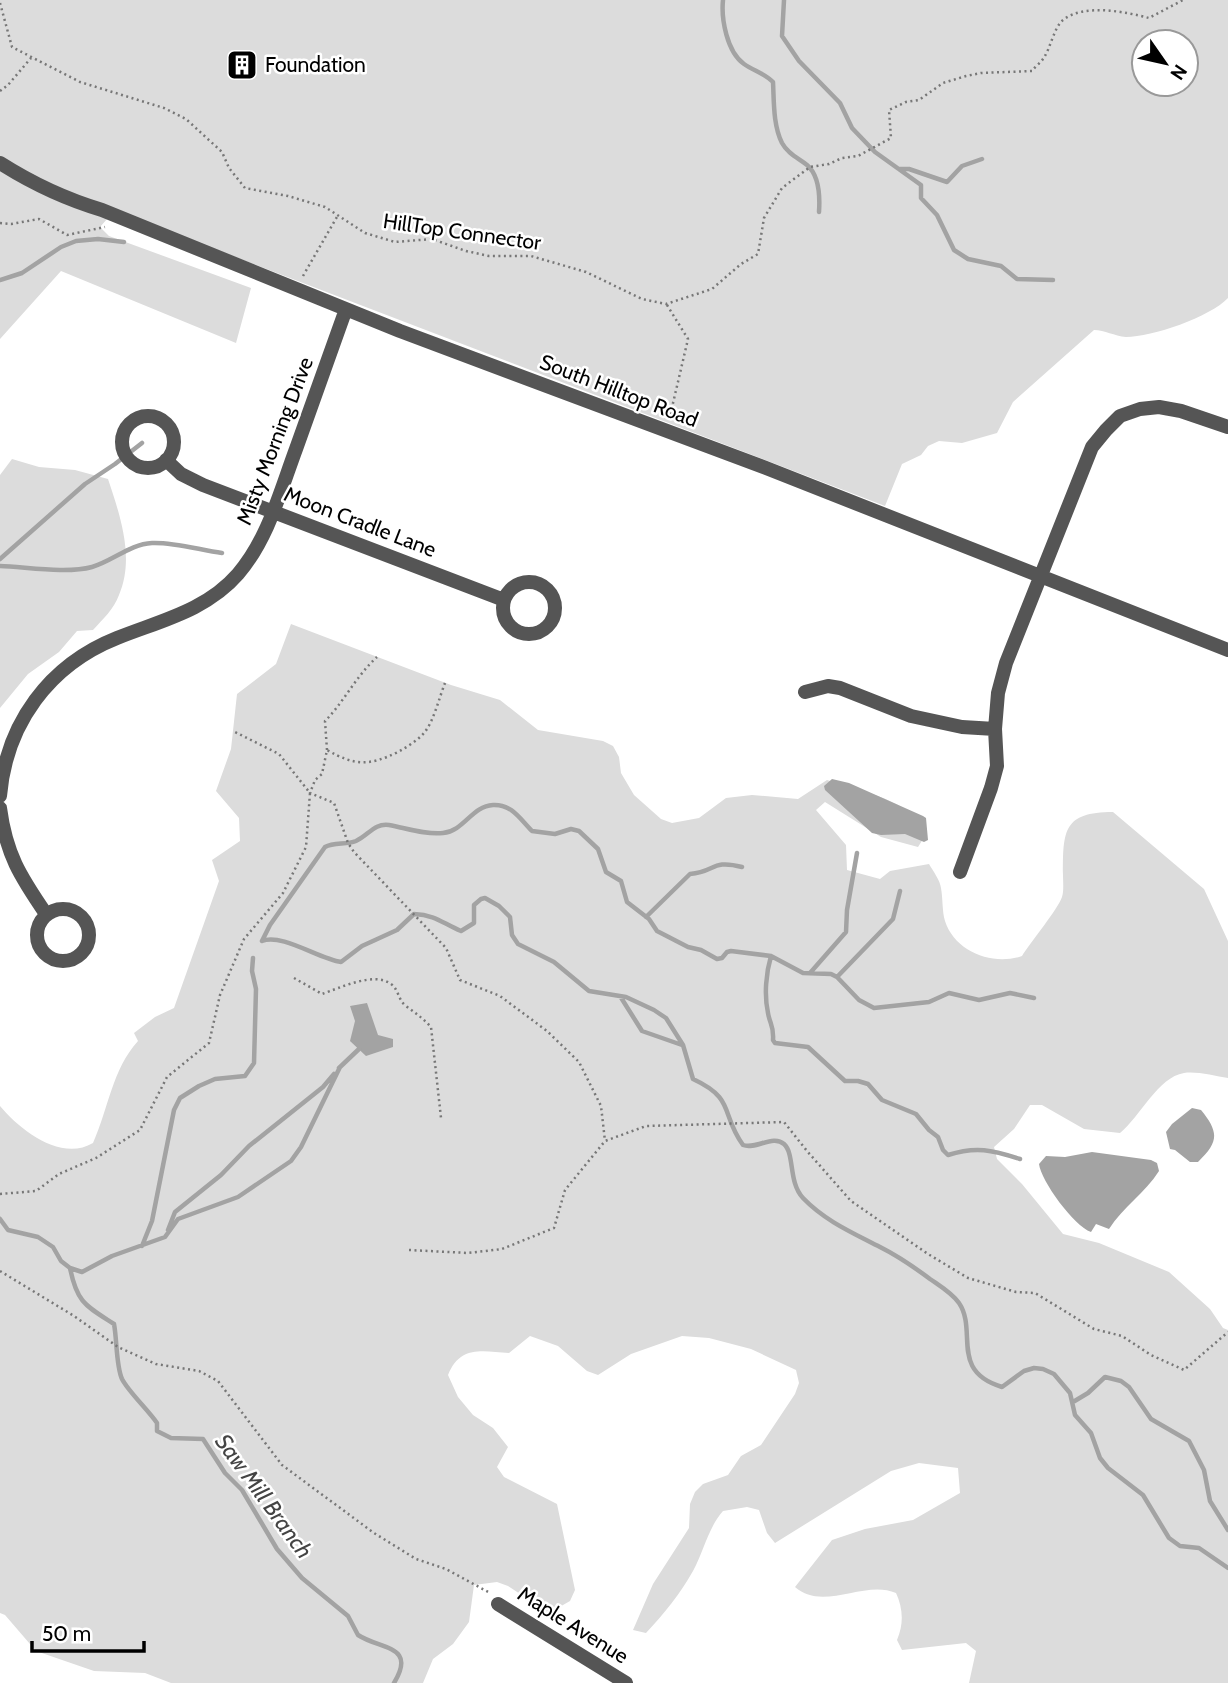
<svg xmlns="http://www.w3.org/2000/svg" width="1228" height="1683" viewBox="0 0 1228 1683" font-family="Cabin,sans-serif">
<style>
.green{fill:#dcdcdc;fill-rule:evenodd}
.water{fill:#a3a3a3}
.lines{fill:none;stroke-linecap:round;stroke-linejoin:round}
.stream{stroke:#a3a3a3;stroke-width:4.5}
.path{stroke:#777;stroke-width:2.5;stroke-dasharray:2 3.5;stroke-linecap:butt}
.street{stroke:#555;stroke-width:14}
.labels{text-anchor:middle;stroke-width:5;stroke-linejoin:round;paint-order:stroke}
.poi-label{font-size:21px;fill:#000;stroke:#fff;text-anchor:start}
.street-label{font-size:21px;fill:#000;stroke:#fff}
.water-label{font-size:23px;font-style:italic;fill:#444;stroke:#fff}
</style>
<rect width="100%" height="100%" fill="#fff"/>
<path class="green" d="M0,0H1228V298C1210,317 1152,337 1126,337C1114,336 1105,330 1094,330L1013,402L997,433L962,443L939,441L928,446L921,455L902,464L885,506L118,212L108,218L100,227L109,236L251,288L236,343L61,271L0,339ZM1144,42H1186V84H1144Z
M12,459L39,467L75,470L108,479C120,515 135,558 119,595C114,609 103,619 93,630L77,631L59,652L28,674L0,708V475Z
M291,624L451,685L500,700L538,730L603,741L613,746L619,757L621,773L634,795L661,819L672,823L699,818L726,798L752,795L798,799L827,780C866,792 894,797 926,824L925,836L918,847L881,837L825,802L816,810L846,845L847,870L880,879L890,871L929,864C933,871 940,880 941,888C943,899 942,911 945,921C955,952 993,966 1022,956C1030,943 1058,909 1062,897C1064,891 1063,881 1063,875C1063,831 1063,812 1113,812L1204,889L1228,941V1078C1215,1076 1196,1071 1184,1073C1158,1077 1140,1117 1120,1133L1084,1129L1042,1105H1030L1014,1129L994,1147L997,1159L1022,1184L1063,1234L1099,1243L1169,1272L1210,1309L1223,1328L1228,1330V1683H969L976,1651L966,1643L902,1650L897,1640C904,1624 903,1608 896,1593C865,1579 823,1612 795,1587L832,1540L865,1529L913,1520L960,1493L958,1468L919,1463L891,1471L775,1543L767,1533L759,1510L747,1507L723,1511C708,1528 704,1551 693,1571C680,1594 664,1614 646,1633L633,1630L653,1584L689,1528L690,1504L695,1492L703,1484L728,1475L741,1456L761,1445L795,1394L799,1383L796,1370L751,1349L709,1338L682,1336L631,1354L598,1375L587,1371L558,1346L530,1336L509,1353C482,1351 460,1345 448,1375L458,1397L473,1415L493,1428L508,1447L497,1467L504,1477L557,1504L575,1590L570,1601L549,1613L508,1586L497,1582L474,1585L469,1622L453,1644L433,1659L423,1683H171L145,1673L94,1671L36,1651L5,1615L0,1613V1106C20,1130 61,1162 93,1143C109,1107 112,1070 138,1041L134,1033L155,1017L174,1008L219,881L212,860L240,841L239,818L216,791L231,749L237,694L276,664Z"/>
<path class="water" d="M832,779L849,783L923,816L926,818L928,840L924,842L905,834L881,835L872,833L825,790L824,786Z
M367,1003L378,1035L393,1039V1047L366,1056L350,1041L355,1021L350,1006Z
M1192,1108L1201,1110C1219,1132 1219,1142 1198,1162H1190L1175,1150L1170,1149L1166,1132L1172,1124Z
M1092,1152L1151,1160L1157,1163L1159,1171C1145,1193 1123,1207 1109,1229L1096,1224L1091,1232C1074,1226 1041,1181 1039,1164L1046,1156L1065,1157Z"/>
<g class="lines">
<path class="stream" d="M723,0C721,19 727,52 744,64C754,71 764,73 773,82C774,101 773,125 782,143C788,154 798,158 807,165C820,176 820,197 819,212
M784,0L782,36L799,61L840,103L852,128L875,152L921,185V198L937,215L954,250L968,259L1001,266L1017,279L1053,280
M899,169H909L947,182L962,166L982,159
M0,280L22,273L61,247L76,241L98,239L124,242
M0,559L85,484L115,464L142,443
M0,566C27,567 66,574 92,567C113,561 130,544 152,543C174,542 200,550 222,553
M646,917L690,874C716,872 711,859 742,867
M262,941C282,933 319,959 341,962L362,946L397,930L414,914C436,915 442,923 461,931L474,923V905L481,899L485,898L499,906L510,917L512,935L518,944L554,962L589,991L626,997L654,1010L666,1018L683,1045L693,1079C736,1099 720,1113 743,1145C756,1150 773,1134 784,1144C795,1154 788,1182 803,1198C825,1221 853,1233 880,1247C898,1256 914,1267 930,1279C940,1286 952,1293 959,1303C978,1331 949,1371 1002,1387L1024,1371L1034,1368L1043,1369L1054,1374L1070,1393L1075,1415L1091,1433L1100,1458L1108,1468L1143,1495L1169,1538L1180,1546L1199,1548L1228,1568
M262,941L270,925L325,847C334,842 346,845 356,841C369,835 374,823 389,825C406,828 425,835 443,833C464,831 472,806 493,805C512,804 520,819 532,831L555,834L571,829L579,831L598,849L606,872L621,881L627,902L649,919L657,931L688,947L701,950L717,959L722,958L727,952L731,951L771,956L803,973L831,974L837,977L859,1000L874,1008L929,1002L949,993L979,1000L1010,993L1034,998
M771,956C766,973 764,995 768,1013C770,1025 774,1025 773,1040L775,1043L808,1047L845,1081H858L868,1084L882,1100L916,1114L929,1130L938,1137L943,1150L948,1155C976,1146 992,1150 1020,1159
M810,973L846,932L847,910L857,853
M837,977L893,919L900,891
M620,996L642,1031L682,1045
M339,1068L359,1049
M0,1219L8,1230L38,1237L53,1247L61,1261L70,1268L82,1272L112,1256L165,1237L178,1219L238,1197L291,1161L301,1147L340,1067
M168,1230L175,1212L221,1175L249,1146L323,1087L334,1074
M142,1246L152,1221L174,1110L180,1098L199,1086L215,1079L245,1076L254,1063L256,989L252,971L253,958
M70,1268C77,1303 86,1306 114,1324C117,1339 116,1366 122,1379C128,1391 148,1410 157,1423V1431L171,1438L203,1439L225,1473L242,1490L277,1549L302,1578L348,1616L358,1635C381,1650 417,1645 394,1683
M1073,1402L1088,1393L1105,1377L1121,1381L1129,1387L1151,1419L1189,1441L1204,1470L1210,1501L1228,1530"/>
<path class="path" d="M0,3L12,47L80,82L164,108L186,119L222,152L229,168L245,188L288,196L325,207L365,233L395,242L432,239L466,251L489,256H531L586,272L642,299L666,304L712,289L741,264L758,254L764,218L782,188L810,167L829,164L842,158L858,156L891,138L889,110L906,102L919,100L943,83L966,76L981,73L1032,71C1035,67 1040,63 1043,59C1051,48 1053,29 1063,20C1084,3 1126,12 1149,18L1183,0
M0,91L8,85L31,58
M0,223L11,224L39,219L67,235L105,227
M303,276L338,215
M667,305L688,339L670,416
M445,683C439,698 434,721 424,733C417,741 407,747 398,752C369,766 355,766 327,750L322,774L315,780L310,793L334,803L348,843L354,852L446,948L460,980L500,996L547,1031L579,1062L601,1106L605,1141
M327,750L325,721C344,702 356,676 377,657
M294,978L322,994C340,988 374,971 391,984C399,990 398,1000 406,1006C415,1013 423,1018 431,1027L441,1118
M0,1194L36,1191L59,1174L96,1158L140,1130L167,1077L209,1043L220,995L244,939L283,893L306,847L310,793L279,754L233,731
M409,1250L468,1253L502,1249L554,1228L565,1190L605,1141L646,1126L784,1122L807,1151L851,1201L928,1254L968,1278L1016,1292L1035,1293L1094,1329L1122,1336L1151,1355L1184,1370L1228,1332
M0,1271L74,1316L118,1347L156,1364L199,1371L218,1381L282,1465L374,1533L416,1559L446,1569L490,1593"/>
<path class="street" d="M0,163C33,184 65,199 102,210L400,331L766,468L1228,650
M122 442a26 26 0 1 1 52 0a26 26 0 1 1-52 0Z
M166,460L181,474L203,485L504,600
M503 608a26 26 0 1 1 52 0a26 26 0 1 1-52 0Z
M805,692L828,686L840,688L911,716L962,727L995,729
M0,796C6,724 49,665 117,638C159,621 206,611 238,574C268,539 280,492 296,449C312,403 329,356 346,309
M0,808C6,854 20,876 46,914
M960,872L991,788L997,766L995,729L998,693L1006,663L1092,447L1106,430L1120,416L1140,409L1159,407L1181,411L1228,427
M37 935a26 26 0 1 1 52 0a26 26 0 1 1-52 0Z
M498,1604L626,1683"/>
</g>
<defs>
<g id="building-square" transform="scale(1.575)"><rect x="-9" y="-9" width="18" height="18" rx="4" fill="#000" stroke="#fff"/><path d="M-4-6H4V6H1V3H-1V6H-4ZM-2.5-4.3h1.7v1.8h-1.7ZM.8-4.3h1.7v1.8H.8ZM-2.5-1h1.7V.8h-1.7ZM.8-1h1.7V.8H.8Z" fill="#fff"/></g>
</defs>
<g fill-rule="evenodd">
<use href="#building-square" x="242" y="65"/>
</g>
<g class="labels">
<g class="poi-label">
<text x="265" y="72">Foundation</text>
</g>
<g class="street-label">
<text transform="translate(462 232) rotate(8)" y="7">HillTop Connector</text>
<text transform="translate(619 391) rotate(21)" y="7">South Hilltop Road</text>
<text transform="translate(275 441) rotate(-69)" y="7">Misty Morning Drive</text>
<text transform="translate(360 522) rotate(21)" y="7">Moon Cradle Lane</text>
<text transform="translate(573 1625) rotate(32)" y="7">Maple Avenue</text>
</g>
<g class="water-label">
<text transform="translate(264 1496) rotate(54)" y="8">Saw Mill Branch</text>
</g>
</g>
<g transform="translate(1165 63) rotate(124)"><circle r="33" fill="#ffffff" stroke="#999999" stroke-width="2"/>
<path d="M0-5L12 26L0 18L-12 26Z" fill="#000000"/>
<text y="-10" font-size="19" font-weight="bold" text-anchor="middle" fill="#000000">N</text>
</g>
<path d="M32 1641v10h112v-10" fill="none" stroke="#000000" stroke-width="3.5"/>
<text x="42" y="1641" font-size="21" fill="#000000" stroke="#ffffff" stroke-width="5" paint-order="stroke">50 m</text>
</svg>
